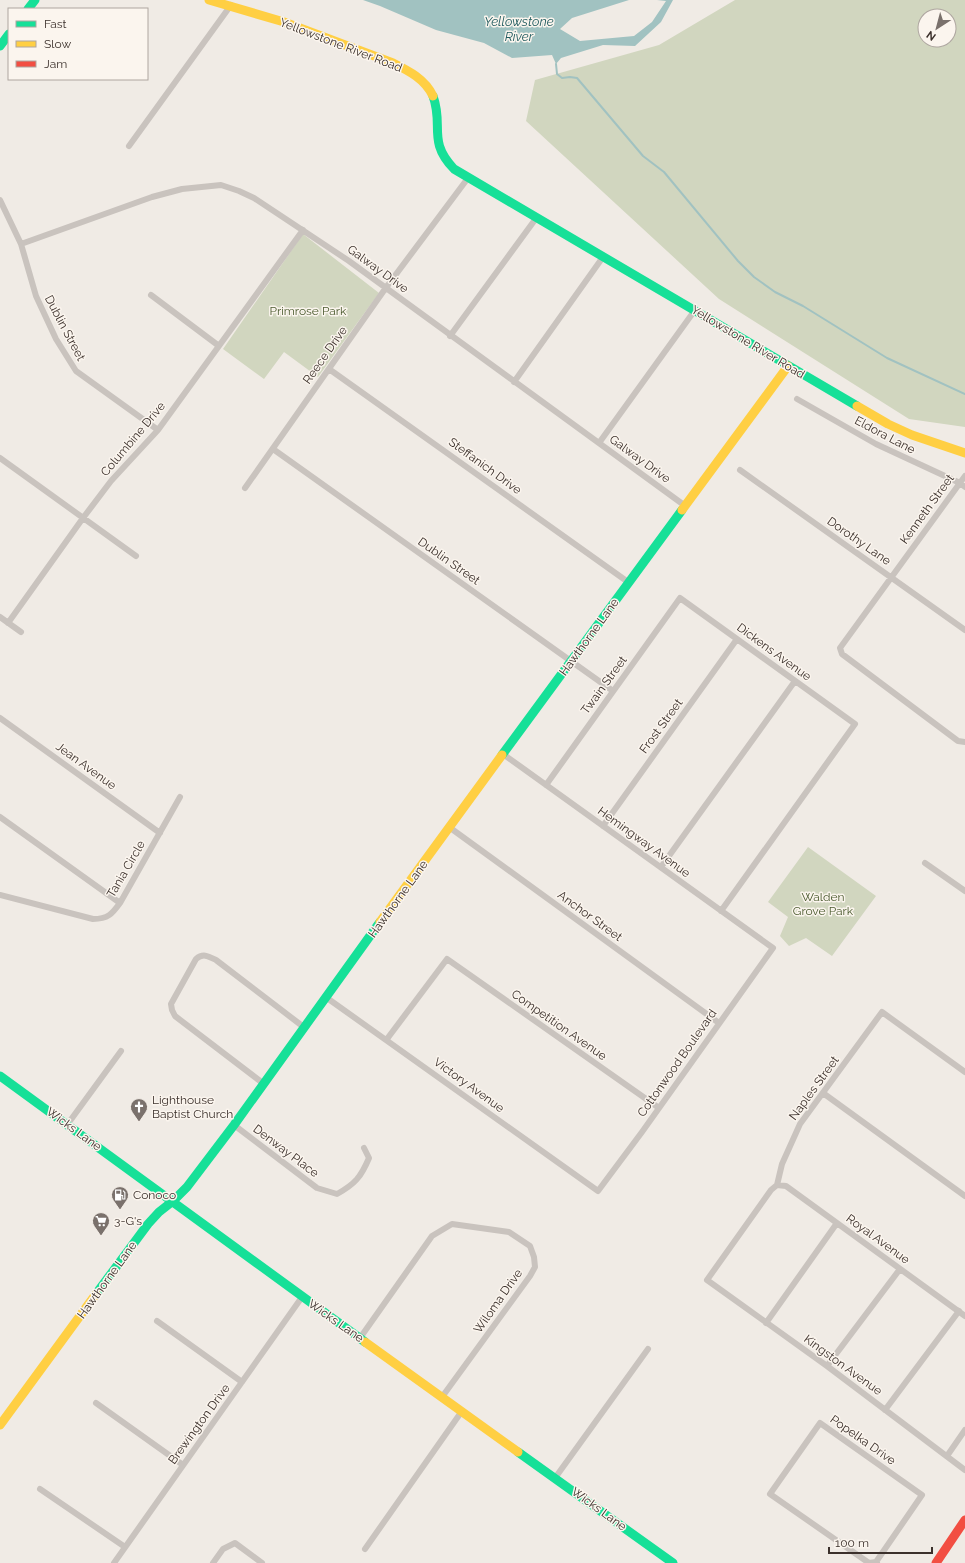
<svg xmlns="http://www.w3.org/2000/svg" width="965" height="1563" viewBox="0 0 965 1563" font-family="Raleway,sans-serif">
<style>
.green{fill:#d1d6bf;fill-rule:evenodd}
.water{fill:#a1c2c1}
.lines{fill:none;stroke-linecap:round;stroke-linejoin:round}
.stream{stroke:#a1c2c1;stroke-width:2}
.street{stroke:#c9c3be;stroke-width:6}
.fast{stroke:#16e098;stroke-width:9}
.slow{stroke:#ffcf43;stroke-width:9}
.jam{stroke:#f24e42;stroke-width:9}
.labels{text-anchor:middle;stroke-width:3;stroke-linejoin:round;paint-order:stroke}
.street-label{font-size:12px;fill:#3b302b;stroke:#fbf5ee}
.park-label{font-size:12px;fill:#4a5a2e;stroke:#fbf5ee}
.poi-label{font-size:12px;fill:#3b302b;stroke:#fbf5ee;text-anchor:start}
.water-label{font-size:13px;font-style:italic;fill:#1f5a5e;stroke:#fbf5ee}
</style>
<rect width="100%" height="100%" fill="#f0ebe5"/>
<path class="green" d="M735,0H965V427L909,419L719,299L526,121L535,80L659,45ZM925,16H949V40H925Z
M303,234L379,293L318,377L284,352L264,379L223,349Z
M808,847L876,896L832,956L806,938L789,946L780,936L788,917L768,902Z"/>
<path class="water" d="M363,0H629L572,18L560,29L580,41L634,36L652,22L666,1L657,0H673L661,22L635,46L603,45L561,58L556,64L552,55L512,58L484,43L436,30L380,6Z"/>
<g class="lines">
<path class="stream" d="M556,64L557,74L562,78L570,77L577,78L643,156L664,172L738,261L754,277L775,292L803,306L887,358L965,394"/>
<path class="street" d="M129,146L231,5
M0,200L21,244L36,296L56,339L76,371L158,430
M21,244L152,197L182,189L221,185L239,191L254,198L349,261L684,505
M151,295L219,346
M450,336L537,217
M329,369L628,582
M514,382L603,257
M797,399L876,444L960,483L965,487
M599,443L695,310
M273,449L613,691
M0,458L136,556
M740,470L965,630
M965,476L840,648L842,654L958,741L965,742
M245,488L385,289L468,178
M0,617L21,632
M8,623L83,518L111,481L158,430L303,230
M0,718L160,833
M546,785L680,598L855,724L721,911
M0,817L120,903
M603,826L737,639
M449,827L719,1023
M925,863L965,891
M661,867L795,681
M0,895L93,919C108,919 112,914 120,903L180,797
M327,998L598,1191L642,1132L773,948L503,754
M387,1039L447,959L659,1108
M965,1072L882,1012L800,1124L782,1164L777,1185L771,1190L707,1280L827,1366L965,1470
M264,1084L175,1016L172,1010L171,1004L196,959C203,953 208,956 216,960L305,1028
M823,1093L965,1196
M67,1125L121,1051
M234,1125L317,1188L337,1194C355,1184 361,1177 369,1158L364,1148
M777,1185L786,1186L965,1316
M157,1321L242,1382
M766,1323L837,1223
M360,1338L432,1236L452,1224L509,1232L530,1246L534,1257L535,1267L530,1276L442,1397
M827,1366L900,1269
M96,1403L183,1465
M885,1410L959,1311
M947,1456L965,1430
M555,1478L648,1349
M40,1489L125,1547
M365,1549L462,1411
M876,1562L922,1495L820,1423L770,1494L869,1563L876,1562L877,1563
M114,1563L302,1297
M213,1563L223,1549L235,1543L262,1563"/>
<path class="fast" d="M28,9L35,0
M0,46L9,34
M433,96C444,126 427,141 454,169L857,406
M502,755L682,510
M0,1076L365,1342
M96,1294L148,1224L159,1212L173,1201L187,1187L234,1125L380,922
M518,1452L673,1563"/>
<path class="slow" d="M209,0L284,22L393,63C409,71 425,79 433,96
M857,406L888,424L912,435L965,453
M682,510L788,366
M380,922L502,755
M365,1342L518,1452
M0,1425L96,1294"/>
<path class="jam" d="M936,1563L965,1520"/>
</g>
<defs>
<g id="church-pin" transform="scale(0.9)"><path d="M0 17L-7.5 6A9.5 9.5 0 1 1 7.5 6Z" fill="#7a716c" stroke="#fbf5ee"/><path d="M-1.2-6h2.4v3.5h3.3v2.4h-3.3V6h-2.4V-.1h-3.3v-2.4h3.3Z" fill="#fff"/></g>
<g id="fuel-pin" transform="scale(0.9)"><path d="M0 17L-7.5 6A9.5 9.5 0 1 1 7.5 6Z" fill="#7a716c" stroke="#fbf5ee"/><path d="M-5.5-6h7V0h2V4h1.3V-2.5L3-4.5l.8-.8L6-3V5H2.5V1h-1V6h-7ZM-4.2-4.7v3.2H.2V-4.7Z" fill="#fff"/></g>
<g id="supermarket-pin" transform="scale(0.9)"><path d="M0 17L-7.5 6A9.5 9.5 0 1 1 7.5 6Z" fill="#7a716c" stroke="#fbf5ee"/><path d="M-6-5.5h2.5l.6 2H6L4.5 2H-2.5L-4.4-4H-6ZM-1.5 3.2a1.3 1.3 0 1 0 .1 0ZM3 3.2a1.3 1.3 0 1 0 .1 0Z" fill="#fff"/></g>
</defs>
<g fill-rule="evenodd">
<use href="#church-pin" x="139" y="1107"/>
<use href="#fuel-pin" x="120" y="1195"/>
<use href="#supermarket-pin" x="101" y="1221"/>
</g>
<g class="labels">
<g class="street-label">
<text transform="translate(341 45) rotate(21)" y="4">Yellowstone River Road</text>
<text transform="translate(378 269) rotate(36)" y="4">Galway Drive</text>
<text transform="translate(65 328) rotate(62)" y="4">Dublin Street</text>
<text transform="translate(748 342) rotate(31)" y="4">Yellowstone River Road</text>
<text transform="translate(325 355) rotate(-55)" y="4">Reece Drive</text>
<text transform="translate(885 435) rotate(28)" y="4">Eldora Lane</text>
<text transform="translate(133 439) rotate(-50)" y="4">Columbine Drive</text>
<text transform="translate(640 459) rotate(36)" y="4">Galway Drive</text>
<text transform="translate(485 466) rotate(36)" y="4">Steffanich Drive</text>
<text transform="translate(927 509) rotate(-54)" y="4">Kenneth Street</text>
<text transform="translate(859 541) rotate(35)" y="4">Dorothy Lane</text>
<text transform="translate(449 561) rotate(35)" y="4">Dublin Street</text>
<text transform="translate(589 637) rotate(-54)" y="4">Hawthorne Lane</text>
<text transform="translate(774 652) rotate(36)" y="4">Dickens Avenue</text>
<text transform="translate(604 685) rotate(-54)" y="4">Twain Street</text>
<text transform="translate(661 726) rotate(-54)" y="4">Frost Street</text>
<text transform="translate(86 766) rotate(36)" y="4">Jean Avenue</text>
<text transform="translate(644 842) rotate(36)" y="4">Hemingway Avenue</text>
<text transform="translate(126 869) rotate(-60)" y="4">Tania Circle</text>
<text transform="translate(398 899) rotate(-54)" y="4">Hawthorne Lane</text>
<text transform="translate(590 916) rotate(36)" y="4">Anchor Street</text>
<text transform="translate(559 1025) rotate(35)" y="4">Competition Avenue</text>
<text transform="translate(677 1063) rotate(-55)" y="4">Cottonwood Boulevard</text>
<text transform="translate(469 1085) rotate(36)" y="4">Victory Avenue</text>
<text transform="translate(814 1088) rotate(-54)" y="4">Naples Street</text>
<text transform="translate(74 1129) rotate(36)" y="4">Wicks Lane</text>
<text transform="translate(286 1151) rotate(37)" y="4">Denway Place</text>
<text transform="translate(878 1239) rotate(36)" y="4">Royal Avenue</text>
<text transform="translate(107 1280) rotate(-54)" y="4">Hawthorne Lane</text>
<text transform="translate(498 1301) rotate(-55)" y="4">Wiloma Drive</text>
<text transform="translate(336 1321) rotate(35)" y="4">Wicks Lane</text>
<text transform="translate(843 1365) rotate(36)" y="4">Kingston Avenue</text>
<text transform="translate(199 1424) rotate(-54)" y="4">Brewington Drive</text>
<text transform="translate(863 1440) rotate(35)" y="4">Popelka Drive</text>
<text transform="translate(599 1509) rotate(36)" y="4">Wicks Lane</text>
</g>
<g class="park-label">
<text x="308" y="315">Primrose Park</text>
<text x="823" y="901">Walden<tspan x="823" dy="14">Grove Park</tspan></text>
</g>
<g class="poi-label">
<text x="152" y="1104">Lighthouse<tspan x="152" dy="14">Baptist Church</tspan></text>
<text x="133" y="1199">Conoco</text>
<text x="114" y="1225">3-G's</text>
</g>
<g class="water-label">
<text x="519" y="26">Yellowstone<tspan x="519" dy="15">River</tspan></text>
</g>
</g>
<rect x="8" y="8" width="140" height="72" fill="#fbf5ee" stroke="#aea6a0"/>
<rect x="16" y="21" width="20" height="6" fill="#16e098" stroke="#aea6a0"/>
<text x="44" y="28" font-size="12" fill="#3b302b">Fast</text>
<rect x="16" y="41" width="20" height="6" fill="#ffcf43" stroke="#aea6a0"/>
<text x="44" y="48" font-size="12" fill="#3b302b">Slow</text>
<rect x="16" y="61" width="20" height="6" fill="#f24e42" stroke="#aea6a0"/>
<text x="44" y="68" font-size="12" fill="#3b302b">Jam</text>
<g transform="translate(937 28) rotate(216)"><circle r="19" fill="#fbf5ee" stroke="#aea6a0"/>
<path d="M0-3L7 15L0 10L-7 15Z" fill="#7a716c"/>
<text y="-6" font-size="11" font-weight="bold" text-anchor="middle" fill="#3b302b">N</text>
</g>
<path d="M829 1547v6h103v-6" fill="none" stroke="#3b302b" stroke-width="2"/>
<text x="835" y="1547" font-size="12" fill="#3b302b" stroke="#fbf5ee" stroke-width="3" paint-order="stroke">100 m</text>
</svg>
